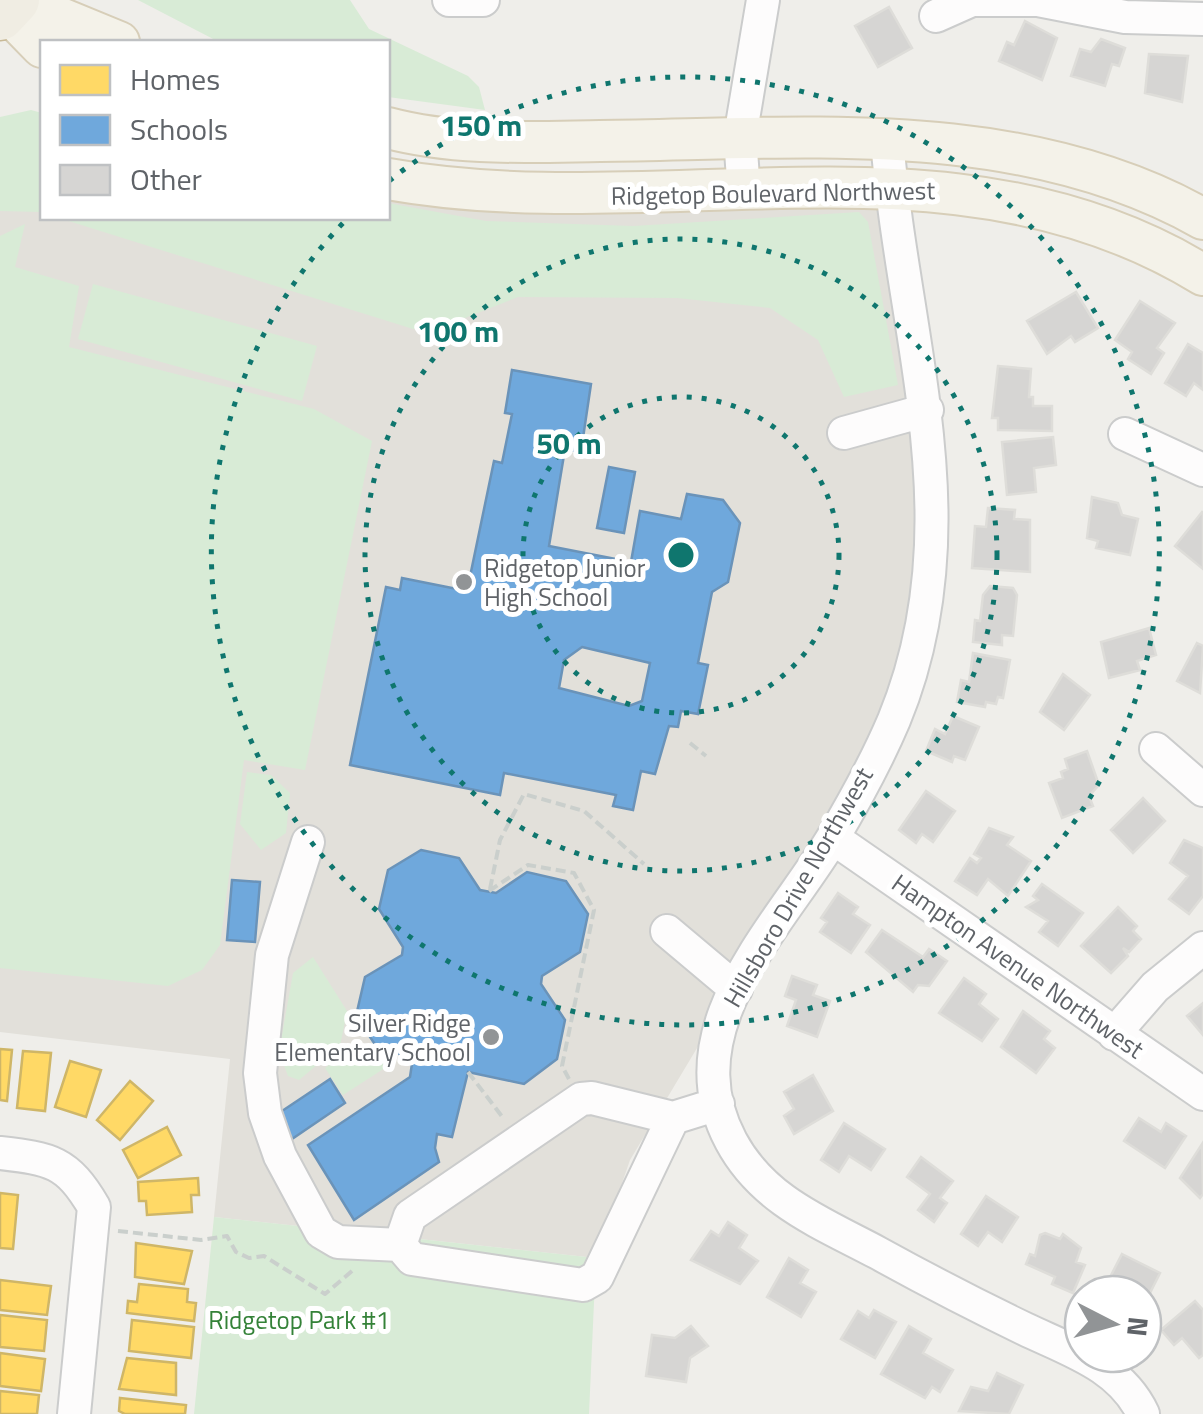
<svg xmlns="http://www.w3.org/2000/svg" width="1203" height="1414" viewBox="0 0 1203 1414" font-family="'Titillium Web',sans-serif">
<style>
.education{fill:#e2e0da}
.green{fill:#d8ebd6}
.homes{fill:#ffd966;stroke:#cfb667;stroke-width:2.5}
.schools{fill:#6fa8dc;stroke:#6a93b9;stroke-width:2.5;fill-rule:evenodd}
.building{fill:#d6d5d3;stroke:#deddd9;stroke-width:2.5}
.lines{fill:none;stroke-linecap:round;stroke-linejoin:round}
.minor-casing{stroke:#cbcccc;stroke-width:36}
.major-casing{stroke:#d7ceb8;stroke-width:44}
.highway-casing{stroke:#c8b996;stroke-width:51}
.path{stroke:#cacfcc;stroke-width:4;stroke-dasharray:10 5;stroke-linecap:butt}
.minor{stroke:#fdfcfc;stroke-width:32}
.major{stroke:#f4f2e9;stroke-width:40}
.highway{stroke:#f0ede3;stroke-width:48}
.ring{fill:none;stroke:#0f766e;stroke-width:5;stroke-dasharray:5 10}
.poi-dot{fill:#919496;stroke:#fff;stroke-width:4}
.labels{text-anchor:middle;stroke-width:10;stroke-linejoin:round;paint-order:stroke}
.street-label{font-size:25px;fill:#5f6368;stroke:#fff}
.poi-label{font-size:25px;fill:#5f6368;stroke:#fff;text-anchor:start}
.park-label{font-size:25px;fill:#348238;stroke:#fff}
.centre{fill:#0f766e;stroke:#fff;stroke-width:5}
.ring-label{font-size:30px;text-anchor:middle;font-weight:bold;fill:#0f766e;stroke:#fff;stroke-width:10;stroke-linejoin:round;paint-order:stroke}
</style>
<rect width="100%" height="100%" fill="#efeeea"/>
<path class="education" d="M42,153V218H388V179L890,186L931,451L894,719L630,1160L596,1258L214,1217L230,1059L0,1032V173Z"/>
<path class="green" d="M138,0H350L369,29L468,76L479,87L485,110L388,97V42H219Z
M31,110L42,113V212L0,211V117Z
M388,203L486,221L633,226L859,212L868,222L898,385L844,397L818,340L770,308L677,298L518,297L460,320L413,329L59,218H388Z
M25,224L15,267L79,286L69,347L314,409L372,441L305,770L244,760L220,945L202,970L168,986L0,968V236Z
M93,284L317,346L302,401L78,339Z
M247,772L271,775L290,793L286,833L261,850L240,824Z
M313,957L347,1011L340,1046L299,1080L288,1076L279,1052L293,973Z
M346,1051L386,1060L388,1066L343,1095L325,1068Z
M214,1217L596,1258L589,1414H194Z"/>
<path class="homes" d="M0,1049L12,1050L7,1101L0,1100Z
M23,1051L51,1053L45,1111L17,1108Z
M70,1061L101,1070L86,1117L55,1107Z
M130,1081L153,1101L120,1140L97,1120Z
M167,1127L181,1155L138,1178L123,1150Z
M198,1178L199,1195H191L192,1212L147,1215L146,1201H139L138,1182Z
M0,1193L18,1195L13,1249L0,1248Z
M136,1243L192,1251L184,1284L135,1277Z
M0,1280L51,1286L47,1315L0,1310Z
M139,1284L188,1289L187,1302L196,1303L194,1321L127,1313L128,1301L137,1302Z
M0,1315L47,1320L44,1351L0,1347Z
M132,1320L194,1327L191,1358L129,1351Z
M0,1353L45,1359L41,1391L0,1386Z
M127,1358L176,1363V1395L119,1389Z
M0,1391L39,1395L37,1414H0Z
M120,1398L186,1405L185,1414H125L119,1411Z"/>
<path class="schools" d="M512,370L591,384L583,438L578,437L575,451L565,449L549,546L631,562L640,511L681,519L687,494L723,500L740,523L728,582L712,592L698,663L708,665L698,714L681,711L678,727L669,726L655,774L641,771L633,810L613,806L616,795L504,773L500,795L350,765L386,587L400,590L402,578L467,591L494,461L502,463L512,414L505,413ZM582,647L650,663L642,701L629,706L559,688L564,660Z
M609,467L635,472L624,533L597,528Z
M421,850L459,858L480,890L496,893L527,872L566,881L588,914L580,952L542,976L541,984L565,1020L557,1059L524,1084L468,1072L452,1137L437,1134L435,1148L439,1162L354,1220L308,1145L410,1077L413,1057L378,1049L356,1016L365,977L402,955L403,947L379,909L388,870Z
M232,880L260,882L255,942L227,940Z
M330,1079L345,1103L292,1139L276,1115Z"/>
<path class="building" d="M889,7L912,48L878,67L855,26Z
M1025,21L1057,38L1042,80L999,61L1007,42L1014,45Z
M1101,39L1125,48L1119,66L1112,64L1105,86L1071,76L1080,49L1091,52Z
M1149,54L1188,56L1182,102L1145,93Z
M1076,292L1098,328L1075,342L1071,336L1047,354L1027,321Z
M1140,301L1175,323L1157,348L1164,353L1151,374L1128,359L1132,352L1115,340Z
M1188,344L1203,353V390L1194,383L1186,396L1165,383Z
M998,366L1031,369L1029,397H1033V406H1052V431L998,430V418H992Z
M1053,437L1056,465L1034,468L1036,492L1007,495L1002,442Z
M1092,497L1118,503L1122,515L1138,519L1130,555L1096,548L1098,541L1087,538Z
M988,508L1015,510L1014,519L1030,520V572L972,568L975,526L986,527Z
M1202,512L1203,513V569L1175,546Z
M990,586L1013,588L1017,595L1013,636L1002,635V645L973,642L975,620L980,621L983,595Z
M1149,628L1156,655L1137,661L1140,670L1109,678L1101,642Z
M1197,643L1203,646L1200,693L1177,681Z
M973,653L1010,660L1003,698L998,697L996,704L986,702L985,707L957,702L961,680L969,682Z
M1063,674L1090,695L1064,730L1040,712Z
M953,716L979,727L965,760L954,756L952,762L926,751L935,729L945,734Z
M1087,751L1099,785L1089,796L1093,806L1062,818L1049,783L1063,778L1061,772L1068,769L1065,759Z
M926,791L955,811L933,842L922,834L916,843L899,830Z
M1143,798L1165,821L1133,853L1111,830Z
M989,828L1013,837L1007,845L1031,861L1008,896L988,879L977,895L955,881L970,858L977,863L981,858L974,854Z
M1184,840L1203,848V896L1189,914L1169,899L1188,876L1170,863Z
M1042,884L1083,913L1058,946L1039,932L1048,921L1026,907L1038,900L1033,896Z
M838,893L858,907L853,914L870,925L851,953L820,932L827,922L821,918Z
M1118,907L1137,926L1133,931L1141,939L1129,952L1123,948L1128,956L1111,973L1081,946Z
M882,930L923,957L929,949L947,961L929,986L918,985L913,992L866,952Z
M792,976L817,985L813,995L830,1001L817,1037L787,1026L796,1000L785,996Z
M964,978L986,994L979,1004L998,1019L982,1041L939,1013Z
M1203,1003V1035L1187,1016Z
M1023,1011L1050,1031L1044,1039L1055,1048L1036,1073L1001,1047Z
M813,1075L833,1111L794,1134L784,1116L794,1109L784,1092Z
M1139,1118L1161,1132L1166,1123L1186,1136L1165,1168L1124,1141Z
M844,1123L885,1149L871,1170L849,1156L839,1172L821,1160Z
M1202,1144L1203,1194L1200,1198L1180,1178Z
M921,1157L953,1181L940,1198L947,1203L934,1222L918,1210L930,1194L907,1177Z
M986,1196L1018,1217L1002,1242L988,1232L978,1246L961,1234Z
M728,1222L747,1235L739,1248L758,1261L740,1284L691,1260L711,1231L719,1236Z
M1045,1233L1060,1239L1063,1234L1081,1248L1076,1262L1085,1265L1073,1293L1052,1284L1055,1277L1026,1264L1030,1254L1035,1256L1040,1235Z
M1122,1254L1160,1273L1143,1307V1294H1123L1107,1283Z
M789,1258L808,1270L800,1283L816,1292L801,1317L767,1297Z
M1195,1301L1203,1310V1355L1199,1358L1182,1338L1174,1345L1161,1330Z
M874,1310L896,1322L875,1358L841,1339L858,1311L869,1318Z
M691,1326L708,1346L690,1358L686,1382L646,1376L652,1335L675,1338Z
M909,1326L931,1339L923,1353L953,1370L940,1392L932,1387L925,1398L881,1374Z
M997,1373L1023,1385L1009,1414L959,1411L971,1387L988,1391Z"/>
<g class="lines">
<g class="minor-casing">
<path id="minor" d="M449,0H483
M978,0H1038L1125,17L1203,19
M936,16L972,0
M887,139C902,337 975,524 894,720C877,760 854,802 832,839C778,928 671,1029 731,1141C763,1201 822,1223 878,1253C927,1280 975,1305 1025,1329C1069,1350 1121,1366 1143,1414
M744,192L740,137L763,0
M844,433L927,410
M1125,434L1203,470
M1156,749L1203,790
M833,838L1203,1094
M308,842L272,955L260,1073L265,1113L280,1156L321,1232L338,1242L400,1245
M667,931L736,989
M1114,1034L1155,987L1203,948
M673,1118L597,1277L583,1285L412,1259L400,1245L410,1216L581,1099L592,1098L673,1118L718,1104
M0,1153C51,1159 67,1161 94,1207L74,1414"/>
</g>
<g class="major-casing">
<path id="major" d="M0,4L42,47
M7,9L58,17L119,42
M388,128C456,146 530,142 600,141C802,139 1020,116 1203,219
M388,179C662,228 952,121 1203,275"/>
</g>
<g class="highway-casing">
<path id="highway" d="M0,16L15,0"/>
</g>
<path class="path" d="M690,743L706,756
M490,889L500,840L524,794L584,811L644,864
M489,891L528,865L574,873L594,910L562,1066L569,1079
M468,1072L504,1119
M118,1231L201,1240L227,1236L236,1252L249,1258L264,1256L325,1294L352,1271"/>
<use href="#minor" class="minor"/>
<use href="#major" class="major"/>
<use href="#highway" class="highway"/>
</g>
<g class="ring">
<circle cx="681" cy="555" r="158"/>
<circle cx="681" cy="555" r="316"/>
<path d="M389 181A474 474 0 1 1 346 220"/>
</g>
<g class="poi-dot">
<circle cx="464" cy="582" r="10"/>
<circle cx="491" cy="1037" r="10"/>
</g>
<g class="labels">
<g class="street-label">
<text transform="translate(773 193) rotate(-1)" y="9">Ridgetop Boulevard Northwest</text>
<text transform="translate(798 887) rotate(-60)" y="9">Hillsboro Drive Northwest</text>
<text transform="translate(1018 966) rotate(35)" y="9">Hampton Avenue Northwest</text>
</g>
<g class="poi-label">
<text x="484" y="577">Ridgetop Junior<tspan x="484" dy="29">High School</tspan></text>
<text x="471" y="1032" text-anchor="end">Silver Ridge<tspan x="471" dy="29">Elementary School</tspan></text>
</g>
<g class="park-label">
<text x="299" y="1329">Ridgetop Park #1</text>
</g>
</g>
<circle cx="681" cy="555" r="15" class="centre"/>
<g class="ring-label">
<text x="481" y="136">150 m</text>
<text x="458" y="342">100 m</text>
<text x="569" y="454">50 m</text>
</g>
<rect x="40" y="40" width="350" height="180" fill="#ffffff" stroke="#bfc1c3" stroke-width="2.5"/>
<rect x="60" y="65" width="50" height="30" fill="#ffd966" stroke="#bfc1c3" stroke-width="2.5"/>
<text x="130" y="90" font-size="30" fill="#5f6368">Homes</text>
<rect x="60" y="115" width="50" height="30" fill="#6fa8dc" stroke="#bfc1c3" stroke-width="2.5"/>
<text x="130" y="140" font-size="30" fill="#5f6368">Schools</text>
<rect x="60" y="165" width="50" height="30" fill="#d6d5d3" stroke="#bfc1c3" stroke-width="2.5"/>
<text x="130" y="190" font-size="30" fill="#5f6368">Other</text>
<g transform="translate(1113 1324) rotate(96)"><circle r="48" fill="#ffffff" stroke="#bfc1c3" stroke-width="2.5"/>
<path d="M0-8L18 38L0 25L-18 38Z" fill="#919496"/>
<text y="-15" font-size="28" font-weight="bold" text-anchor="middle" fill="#5f6368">N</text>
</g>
</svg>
